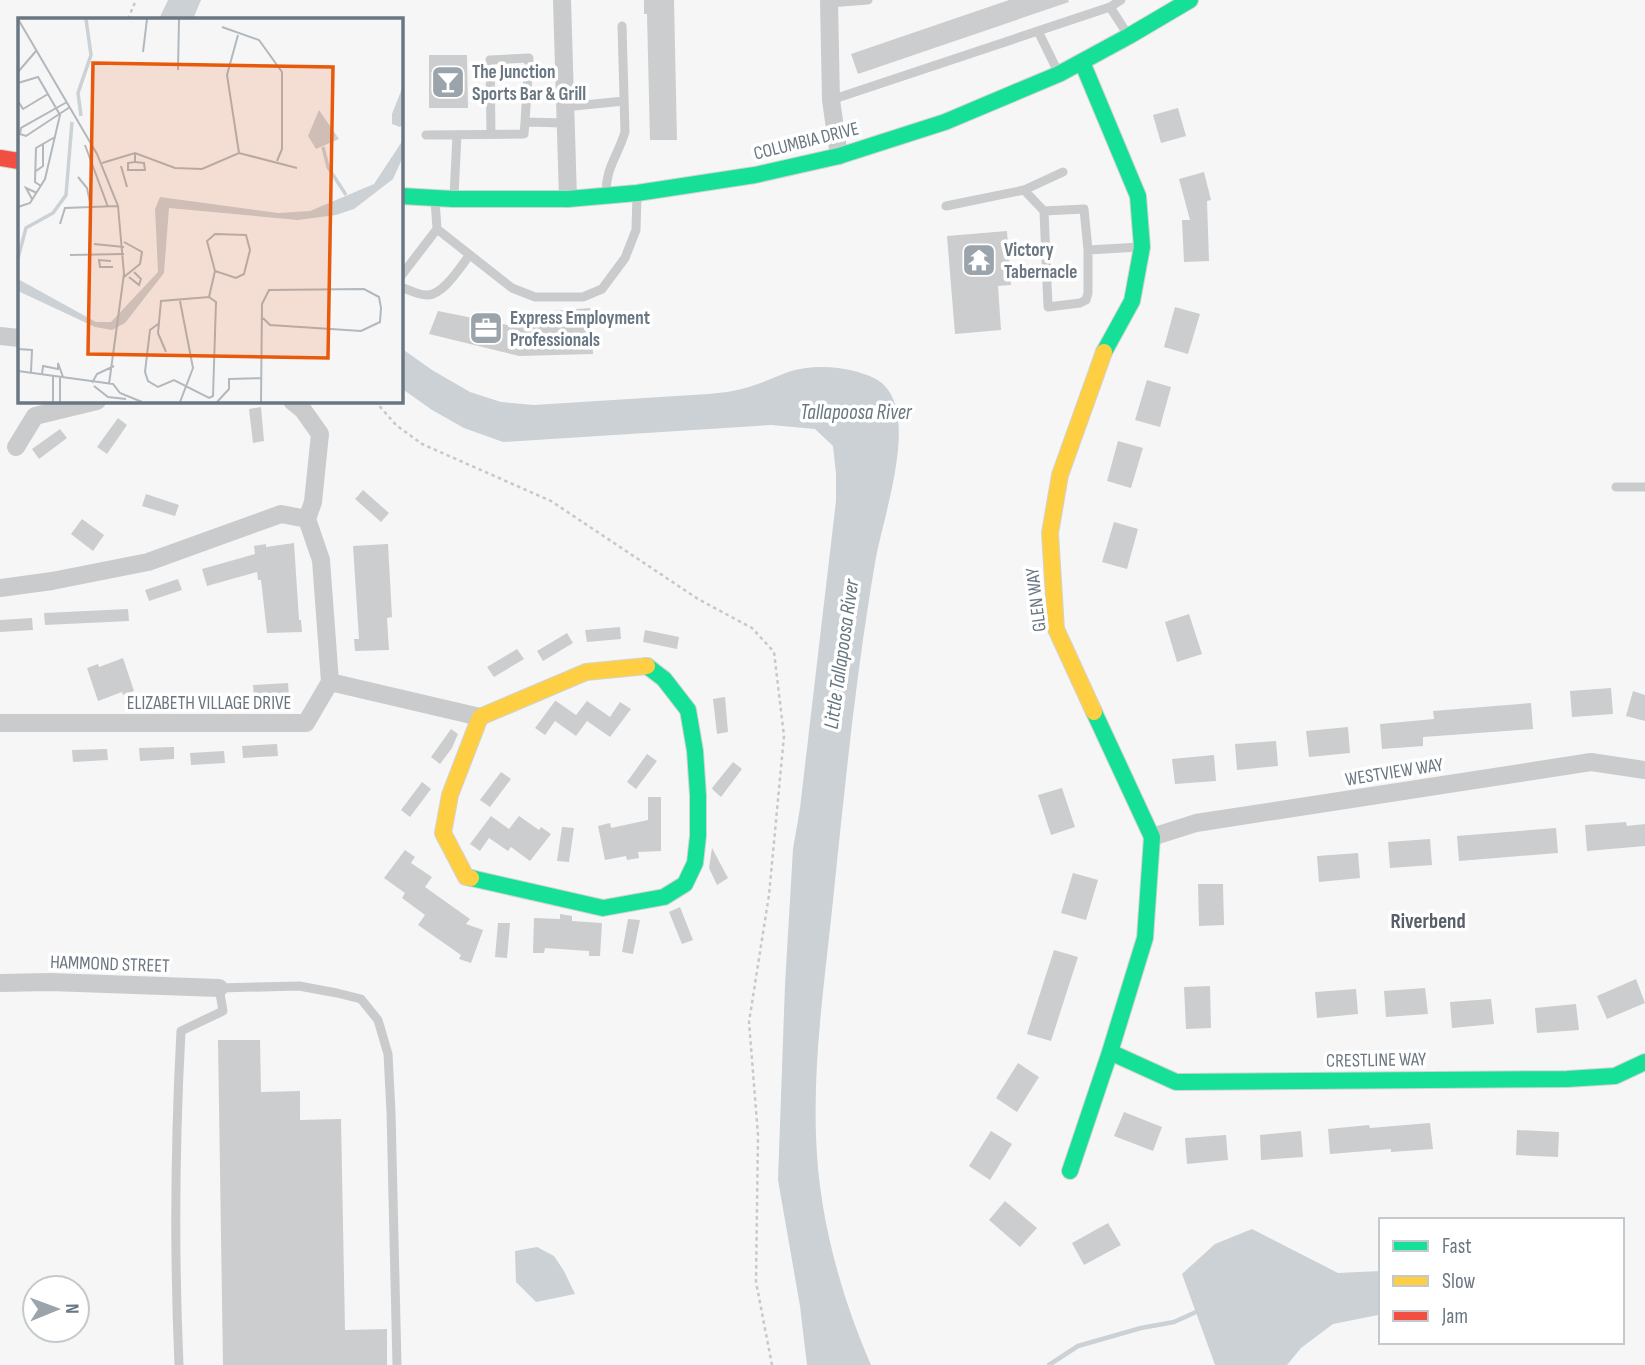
<svg xmlns="http://www.w3.org/2000/svg" width="1645" height="1365" viewBox="0 0 1645 1365" font-family="'Sofia Sans Condensed',sans-serif">
<style>
.water{fill:#cbd1d4}
.lines{fill:none;stroke-linecap:round;stroke-linejoin:round}
.stream{stroke:#cbd1d4;stroke-width:4.5}
.building{fill:#cccdce}
.fast-casing{stroke:#d2d3d3;stroke-width:18}
.slow-casing{stroke:#d2d3d3;stroke-width:18}
.jam-casing{stroke:#d2d3d3;stroke-width:18}
.path{stroke:#c7c8c9;stroke-width:2.5;stroke-dasharray:3.5 3.5;stroke-linecap:butt}
.lane{stroke:#c9cbcc;stroke-width:9}
.street{stroke:#c9cbcc;stroke-width:18}
.fast{stroke:#16e098;stroke-width:16}
.slow{stroke:#ffcf43;stroke-width:16}
.jam{stroke:#f24e42;stroke-width:16}
.labels{text-anchor:middle;stroke-width:7;stroke-linejoin:round;paint-order:stroke}
.poi-label{font-size:19px;font-weight:bold;fill:#6a7782;stroke:#fff;text-anchor:start}
.street-label{font-size:19px;fill:#6a7782;stroke:#fff}
.water-label{font-size:21px;font-style:italic;fill:#66777e;stroke:#fff}
.neighbourhood-label{font-size:21px;font-weight:bold;fill:#576068;stroke:#fff}
.inset-river{fill:none;stroke:#cbd1d4;stroke-width:3.5}
.inset-road{fill:none;stroke:#b1b8be;stroke-width:2}
.view{fill:#e8590c;fill-opacity:0.15;stroke:#e8590c;stroke-width:3.5}
.inset-edge{fill:none;stroke:#6a7782;stroke-width:3.5}
</style>
<rect width="100%" height="100%" fill="#f6f6f6"/>
<path class="water" d="M168,0H201L193,19H159Z
M401,348L432,370L470,392L501,402L534,405L708,394C722,393 735,391 749,387C762,383 775,377 788,372C810,365 835,366 858,372C867,375 877,378 884,385C919,420 882,519 875,563C857,668 846,775 835,881C827,965 813,1050 816,1135C818,1213 840,1294 871,1365H807L800,1306L778,1180L785,985L793,849L800,808L836,501V474L833,446L815,429L771,425L503,442L464,428L432,410L401,388Z
M1252,1229L1338,1273L1381,1271V1311L1378,1315L1333,1324L1301,1348L1287,1365H1215L1182,1274L1215,1244Z
M537,1247L554,1256L564,1271L575,1294L536,1302L516,1282L515,1251Z"/>
<g class="lines">
<path class="stream" d="M1049,1365L1078,1346L1141,1328L1174,1322L1196,1312"/>
</g>
<path class="building" d="M644,0H674L677,140H650L647,14H644Z
M1009,0H1068L1069,2L858,74L851,54Z
M429,55H467L468,108H429Z
M1178,108L1186,136L1161,143L1153,115Z
M1204,172L1211,200L1207,201L1209,261L1184,262L1182,220H1190L1179,179Z
M1007,231L1011,285L998,286L1001,330L955,334L947,236Z
M1175,307L1200,314L1188,354L1164,347Z
M590,308L593,354L519,356L429,334L438,311L513,326L516,314Z
M1147,380L1171,387L1160,427L1135,420Z
M261,407L264,441L253,443L249,409Z
M118,418L127,425L107,454L97,447Z
M60,429L67,438L39,459L32,449Z
M1118,441L1143,448L1131,488L1107,481Z
M363,490L389,513L381,522L355,499Z
M146,494L179,505L175,516L142,506Z
M82,519L104,535L93,551L71,534Z
M1114,522L1138,529L1127,569L1102,562Z
M294,543L299,620H301L302,632L267,633L261,580H258L257,572L207,586L202,569L255,554L254,546L266,544V547Z
M388,544L392,617L387,618L389,650L355,651L354,639H359L353,546Z
M178,579L182,590L149,601L145,590Z
M128,609L129,621L45,625L44,613Z
M1189,614L1202,654L1177,662L1165,622Z
M32,618L33,630L0,632V620Z
M620,627L621,639L587,642L585,630Z
M645,630L679,637L677,649L643,642Z
M567,633L573,643L543,661L537,651Z
M517,649L524,659L494,677L487,667Z
M123,658L134,691L123,695L122,692L98,701L87,668L98,664L99,667Z
M288,683L289,695L254,697L253,685Z
M1611,688L1613,714L1572,717L1570,691Z
M1633,691L1645,695V721L1626,716Z
M725,697L728,732L717,734L713,699Z
M555,701H556L576,715L587,701L610,717L620,702L631,709L610,737L587,721L576,736L555,721L545,735L535,728Z
M1531,703L1533,729L1423,737V746L1382,749L1380,724L1434,719L1433,711Z
M1348,727L1350,753L1309,757L1306,731Z
M451,729L458,734L452,748L440,764L431,757Z
M1276,741L1278,766L1237,770L1235,744Z
M277,744L278,756L243,758L242,746Z
M174,747V759L140,761L139,748Z
M107,749L108,760L73,762L72,750Z
M224,751L225,763L191,765L190,753Z
M647,754L657,761L636,789L627,782Z
M1214,755L1216,781L1175,784L1172,759Z
M733,762L742,769L721,797L713,790L712,788Z
M501,772L511,779L490,807L480,800Z
M422,782L431,789L410,817L401,810Z
M1062,788L1075,827L1051,835L1038,795Z
M648,797H661V851L638,852L639,858L627,860L626,856L605,860L598,826L610,823L611,828L648,820Z
M491,816L509,829L519,816L539,830L541,827L551,834L530,861L511,847L508,851L489,838L480,851L470,844Z
M1626,822L1627,826L1645,824V846L1587,851L1585,825Z
M562,827L574,828L569,862L557,861Z
M1556,828L1558,853L1459,861L1457,836Z
M1430,839L1432,865L1390,868L1388,842Z
M712,848L728,878L717,885L709,868Z
M405,850L415,857L411,863L432,877L425,887L470,919L466,924L483,930L471,963L459,959L461,955L418,925L425,915L402,898L405,893L384,878Z
M1358,853L1360,878L1319,882L1317,856Z
M1073,873L1098,880L1086,920L1061,913Z
M1198,884H1223L1224,925L1199,926Z
M680,907L693,940L682,944L669,912Z
M560,914L572,916V921L602,923L600,956H589V951L545,948L544,953H533L534,918L560,919Z
M628,919L640,920L633,954L622,952Z
M498,923H510L507,958L495,957Z
M1054,950L1078,957L1051,1041L1027,1034Z
M1636,979L1645,1003L1607,1019L1597,996Z
M1210,986L1211,1028L1186,1029L1184,987Z
M1425,988L1428,1014L1386,1017L1384,991Z
M1356,989L1358,1014L1317,1018L1315,992Z
M1491,999L1494,1024L1452,1028L1450,1002Z
M1576,1004L1579,1030L1537,1033L1535,1008Z
M218,1040H260L261,1092L300,1091V1120L341,1119L345,1330L387,1329V1365H223Z
M1018,1063L1039,1077L1017,1112L996,1098Z
M1124,1112L1162,1127L1153,1151L1114,1136Z
M1430,1123L1433,1149L1391,1152V1149L1330,1154L1328,1129L1369,1125L1370,1128Z
M1517,1130L1559,1132L1558,1157L1516,1155Z
M991,1131L1012,1144L990,1180L969,1166Z
M1301,1131L1303,1157L1261,1160L1260,1135Z
M1226,1135L1228,1160L1187,1164L1185,1138Z
M1005,1201L1037,1228L1020,1247L989,1220Z
M1108,1223L1121,1245L1084,1265L1072,1243Z"/>
<g class="lines">
<g class="fast-casing">
<path id="fast" d="M1082,62L1138,196L1142,247L1132,301L1104,352
M401,196L453,199H568L637,193L755,175L839,156L945,122L1059,74L1129,36L1190,0
M471,878L603,908L664,897L685,884L695,863L698,836V795L695,751L688,710L664,679L647,666
M1110,1052L1176,1082L1567,1079L1615,1076L1645,1062
M1070,1171L1110,1052L1145,938L1152,837L1094,712"/>
</g>
<g class="slow-casing">
<path id="slow" d="M1094,712L1056,629L1050,533L1060,475L1104,352
M471,878L466,877L443,833L450,795L480,717L586,672L647,666"/>
</g>
<g class="jam-casing">
<path id="jam" d="M0,158L19,161"/>
</g>
<path class="path" d="M128,19L136,0
M375,401L396,425L422,444L551,501L698,599L752,628L774,652L784,736L769,895L749,1022L758,1135L756,1282L772,1365"/>
<path class="lane" d="M829,3L868,0
M1110,7L1128,35
M1038,31L1059,74
M831,100L1110,7L1121,0
M564,107L624,101
M491,134L490,60L529,58L525,122
M426,135L524,134L525,122L565,123
M1024,190L1044,211
M606,195C606,166 617,158 625,132L622,26
M454,196L457,135
M435,200L437,229L512,288L535,297H583L602,289L625,258L636,230L637,195
M946,206L1024,190L1063,172
M1088,250V293L1086,300L1080,303L1048,307L1044,211L1084,209L1088,250L1140,247
M401,276L437,229
M401,287C409,290 420,296 428,295C444,294 460,267 469,256
M1616,487H1645
M179,1365C174,1254 175,1142 181,1031L223,1011L219,988L299,986L337,993L361,999L378,1020L388,1054L391,1112L397,1365"/>
<path class="street" d="M562,0L568,199
M829,0L831,100L839,156
M0,336L19,338
M292,401L303,410L320,434L313,502L307,519
M16,447L35,416L97,401
M0,588L52,581L148,562L281,514L307,519
M330,682L480,717
M0,723H306L330,682L321,560L307,519
M1152,837L1196,823L1591,762L1645,770
M0,983L50,982L219,988"/>
<use href="#fast" class="fast"/>
<use href="#slow" class="slow"/>
<use href="#jam" class="jam"/>
</g>
<defs>
<g id="bar-square" transform="scale(1.75)"><rect x="-9" y="-9" width="18" height="18" rx="4" fill="#9ba3ab" stroke="#fff"/><path d="M-6-5H6L.8 .8V4.5H3.5V6h-7V4.5H-.8V.8Z" fill="#fff"/></g>
<g id="temple-square" transform="scale(1.75)"><rect x="-9" y="-9" width="18" height="18" rx="4" fill="#9ba3ab" stroke="#fff"/><path d="M0-6L5-2H3V0L6.5 2.5H4V6H1.5V3h-3V6H-4V2.5H-6.5L-3 0V-2H-5Z" fill="#fff"/></g>
<g id="office-square" transform="scale(1.75)"><rect x="-9" y="-9" width="18" height="18" rx="4" fill="#9ba3ab" stroke="#fff"/><path d="M-6-3h4V-5.5h4V-3h4V5H-6ZM-1-4.5V-3h2v-1.5ZM-6 0V1H6V0Z" fill="#fff"/></g>
</defs>
<g fill-rule="evenodd">
<use href="#bar-square" x="448" y="82"/>
<use href="#temple-square" x="979" y="260"/>
<use href="#office-square" x="486" y="328"/>
</g>
<g class="labels">
<g class="poi-label">
<text x="472" y="78">The Junction<tspan x="472" dy="22">Sports Bar &amp; Grill</tspan></text>
<text x="1004" y="256">Victory<tspan x="1004" dy="22">Tabernacle</tspan></text>
<text x="510" y="324">Express Employment<tspan x="510" dy="22">Professionals</tspan></text>
</g>
<g class="street-label">
<text transform="translate(806 140) rotate(-14)" y="7">COLUMBIA DRIVE</text>
<text transform="translate(1035 600) rotate(-97)" y="7">GLEN WAY</text>
<text x="209" y="709">ELIZABETH VILLAGE DRIVE</text>
<text transform="translate(1394 771) rotate(-9)" y="7">WESTVIEW WAY</text>
<text transform="translate(110 963) rotate(2)" y="7">HAMMOND STREET</text>
<text transform="translate(1376 1059) rotate(-1)" y="7">CRESTLINE WAY</text>
</g>
<g class="water-label">
<text x="856" y="419">Tallapoosa River</text>
<text transform="translate(841 654) rotate(-82)" y="7">Little Tallapoosa River</text>
</g>
<g class="neighbourhood-label">
<text x="1428" y="928">Riverbend</text>
</g>
</g>
<g transform="translate(18 18)">
<rect width="385" height="385" fill="#f6f6f6"/>
<path d="M385,68V106L382,109L374,106V96ZM301,92L321,121L298,131L290,118ZM385,122V139L375,161L336,191L318,197L280,202L151,190L146,255L107,305L94,312L77,309L0,273V261L78,304H93L140,254L137,191L142,179L260,195L292,193L356,166Z" fill="#cbd1d4"/>
<path class="inset-river" d="M63,98L60,75L73,37L68,1M305,129L310,149L328,177M0,240L8,210L35,195L48,177L54,104"/>
<path class="inset-road" d="M0,1L79,136L100,188L106,256L91,366M204,9L241,22L264,54V131L259,143M220,17L209,57L221,135M125,34L129,1M160,52L161,1M0,54L18,33M0,65L20,59L42,97L27,161L12,185L0,189M0,83L5,91L30,76M49,84L3,110L2,116L8,118L52,89M67,127L90,189M117,135V144L110,145V152H127L126,145L117,144M84,145L117,135L157,150L184,151L221,135L279,150M103,148L109,169M18,153L25,148V125M60,159L69,170L73,189M23,168L17,164L18,130L37,119M14,181L8,170L19,175M42,206L47,190L100,188M197,216L228,217L232,232L226,256L218,260L197,253L189,223ZM106,224L124,234L122,246L106,259M76,226L106,229M52,237L106,236M93,243L81,242L82,249H95M111,259L121,267L123,261L116,254M191,279L197,253M140,306L132,312L127,354L130,363L140,369L156,362L191,380L195,378L198,284L191,279L143,283L140,315L148,334M385,318V347M0,331L14,332L13,354M0,353L95,366L102,375L124,384M24,356L25,348L40,351V345L45,359M35,357V384M74,365L79,356L96,348M76,368L90,379L108,381M42,384V359M162,384L175,350L162,283M199,384L211,371V361L243,360M243,384L244,286L251,272L346,271L361,279L363,290L362,304L343,313L252,307L245,300"/>
<path class="view" d="M75,45L315,49L310,340L70,336Z"/>
<rect width="385" height="385" class="inset-edge"/>
</g>
<rect x="1379" y="1218" width="245" height="126" fill="#ffffff" stroke="#c3c9cd" stroke-width="2"/>
<rect x="1393" y="1241" width="35" height="10" fill="#16e098" stroke="#c3c9cd" stroke-width="2"/>
<text x="1442" y="1253" font-size="21" fill="#6a7782">Fast</text>
<rect x="1393" y="1276" width="35" height="10" fill="#ffcf43" stroke="#c3c9cd" stroke-width="2"/>
<text x="1442" y="1288" font-size="21" fill="#6a7782">Slow</text>
<rect x="1393" y="1311" width="35" height="10" fill="#f24e42" stroke="#c3c9cd" stroke-width="2"/>
<text x="1442" y="1323" font-size="21" fill="#6a7782">Jam</text>
<g transform="translate(56 1309) rotate(89)"><circle r="33" fill="#ffffff" stroke="#c3c9cd" stroke-width="2"/>
<path d="M0-5L12 26L0 18L-12 26Z" fill="#9ba3ab"/>
<text y="-10" font-size="19" font-weight="bold" text-anchor="middle" fill="#6a7782">N</text>
</g>
</svg>
